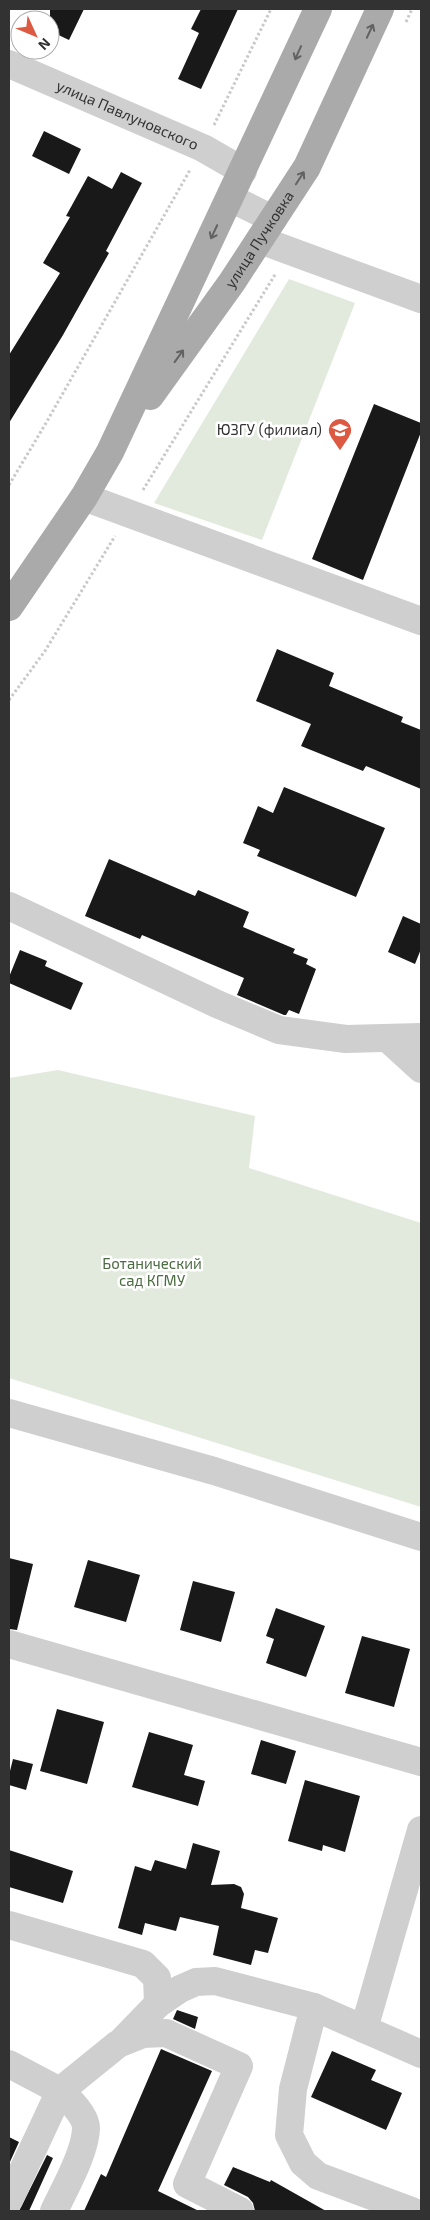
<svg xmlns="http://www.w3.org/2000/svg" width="430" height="2220" viewBox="0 0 430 2220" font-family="'Exo 2',sans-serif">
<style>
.green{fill:#e2eade}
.building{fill:#191919}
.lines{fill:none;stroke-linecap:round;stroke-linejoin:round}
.path{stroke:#c9c9c9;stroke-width:3;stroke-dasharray:2.5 2.5;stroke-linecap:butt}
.minor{stroke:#cfcfcf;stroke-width:28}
.major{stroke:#aaa;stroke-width:28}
.oneway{stroke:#626262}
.labels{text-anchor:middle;stroke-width:5;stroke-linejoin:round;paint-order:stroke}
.street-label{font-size:15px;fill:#323232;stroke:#fff}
.poi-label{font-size:15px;fill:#323232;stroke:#fff;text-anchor:end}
.park-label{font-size:15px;fill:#4b6c41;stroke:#fff}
</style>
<rect width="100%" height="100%" fill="#fff"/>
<path class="green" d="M289,279L355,303L262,540L154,503Z
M58,1070L255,1116L249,1168L421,1223V1507L9,1378V1078Z"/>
<path class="building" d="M50,9H84L69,40L50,31Z
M201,9H238L201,89L178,79L199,33L191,29Z
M44,131L81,149L69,174L32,156Z
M121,172L142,183L106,251L109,253L63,335L9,423V355L60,273L43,263L70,217L66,216L88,176L112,189Z
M374,404L421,423V432L363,580L312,559Z
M277,649L334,673L329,686L403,717L401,722L421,730V789L366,766L363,771L301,746L311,724L256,701Z
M284,787L385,828L356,897L257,856L260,850L243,843L258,806L273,813Z
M109,859L195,896L198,890L249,912L243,927L295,949L293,953L308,959L306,964L316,969L299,1014L289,1010L286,1015H284L237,995L244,978L142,935L140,939L85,916Z
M403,916L421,924V949L415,964L388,952Z
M20,950L47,961L45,966L83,983L71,1010L9,983V977Z
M9,1558L33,1564L17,1630L9,1629Z
M88,1560L140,1575L126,1622L74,1607Z
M193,1581L235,1592L221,1642L180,1630Z
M276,1608L325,1626L306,1677L266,1663L274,1639L266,1636Z
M362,1636L410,1649L394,1707L345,1693Z
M57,1709L104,1722L87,1784L40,1771Z
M149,1732L193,1745L184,1775L205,1781L198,1806L132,1787Z
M261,1740L296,1751L286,1784L251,1774Z
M13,1759L33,1764L26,1790L9,1785V1775Z
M305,1780L360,1796L345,1852L323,1845L322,1851L288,1841Z
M193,1843L220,1851L211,1885L234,1884L241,1887L244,1894L241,1908L278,1918L268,1953L255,1950L251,1965L213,1955L219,1926L180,1917L176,1931L145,1923L142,1935L118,1928L135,1866L151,1871L155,1860L186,1869Z
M9,1850L73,1871L63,1903L9,1887Z
M177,2010L198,2017L195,2029L173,2019Z
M161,2049L212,2071L158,2191L199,2211H84L101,2174L106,2177Z
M332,2051L376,2070L371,2080L402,2093L386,2130L311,2097Z
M9,2137L19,2142L9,2164Z
M47,2155L53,2158L29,2211H19Z
M233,2167L270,2182L271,2180L326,2211H255L253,2203L248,2197L224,2185Z"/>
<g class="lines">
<path class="path" d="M406,22L412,9
M214,125L271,9
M9,485L46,423L190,170
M143,490L276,273
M9,700L45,651L115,536"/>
<g class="minor">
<path id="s1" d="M9,64L203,148L243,171"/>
<path d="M230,198L273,219"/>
<path d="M260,240L421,299"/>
<path d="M84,497L421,621"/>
<path d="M9,906L217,1004L279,1030L346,1039L421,1037"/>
<path d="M387,1038L421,1069"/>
<path d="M9,1413L214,1471L421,1537"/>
<path d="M9,1644L421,1762"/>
<path d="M9,1925L143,1964L157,1978L158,2004"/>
<path d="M314,2007L293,2089L289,2135L303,2163L318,2176L412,2211"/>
<path d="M364,2029L421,1830"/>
<path d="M123,2040L158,2004L180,1989L196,1982L215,1981L314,2007L421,2054"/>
<path d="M9,2064L60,2091L9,2200"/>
<path d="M54,2211C64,2190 86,2151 86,2128C86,2116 69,2099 60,2091L118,2044L143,2034L166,2033L239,2066L187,2184L240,2211"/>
</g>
<g class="major">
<path id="s2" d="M150,396L232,282L307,167L380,9"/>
<path d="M9,607L84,497L110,452L318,9"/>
</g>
</g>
<defs><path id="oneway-shaft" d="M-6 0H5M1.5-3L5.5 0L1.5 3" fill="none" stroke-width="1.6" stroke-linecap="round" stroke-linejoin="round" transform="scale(1.25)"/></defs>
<g class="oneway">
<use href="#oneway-shaft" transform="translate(370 31) rotate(-65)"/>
<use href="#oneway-shaft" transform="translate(298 53) rotate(114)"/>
<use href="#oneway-shaft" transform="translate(300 178) rotate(-57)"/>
<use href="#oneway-shaft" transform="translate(214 232) rotate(115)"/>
<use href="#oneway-shaft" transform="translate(179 356) rotate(-54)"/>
</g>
<defs>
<g id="university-pin" transform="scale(1.25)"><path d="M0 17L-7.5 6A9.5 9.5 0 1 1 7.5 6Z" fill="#dc5a41" stroke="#fff"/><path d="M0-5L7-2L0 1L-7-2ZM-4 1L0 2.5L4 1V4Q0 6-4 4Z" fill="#fff"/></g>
</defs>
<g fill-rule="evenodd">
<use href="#university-pin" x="340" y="430"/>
</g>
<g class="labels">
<g class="street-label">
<text dy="5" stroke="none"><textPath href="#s1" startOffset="129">улица Павлуновского</textPath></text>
<text dy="5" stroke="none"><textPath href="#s2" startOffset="191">улица Пучковка</textPath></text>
</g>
<g class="poi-label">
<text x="322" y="435">ЮЗГУ (филиал)</text>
</g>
<g class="park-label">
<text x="152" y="1269">Ботанический<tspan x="152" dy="17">сад КГМУ</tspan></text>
</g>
</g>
<rect width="430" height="2220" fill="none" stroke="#323232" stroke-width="20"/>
<g transform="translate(35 35) rotate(134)"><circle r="24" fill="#ffffff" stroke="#adadad"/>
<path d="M0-4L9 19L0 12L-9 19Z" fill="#dc5a41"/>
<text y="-8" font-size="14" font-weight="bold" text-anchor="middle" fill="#323232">N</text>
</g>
</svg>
